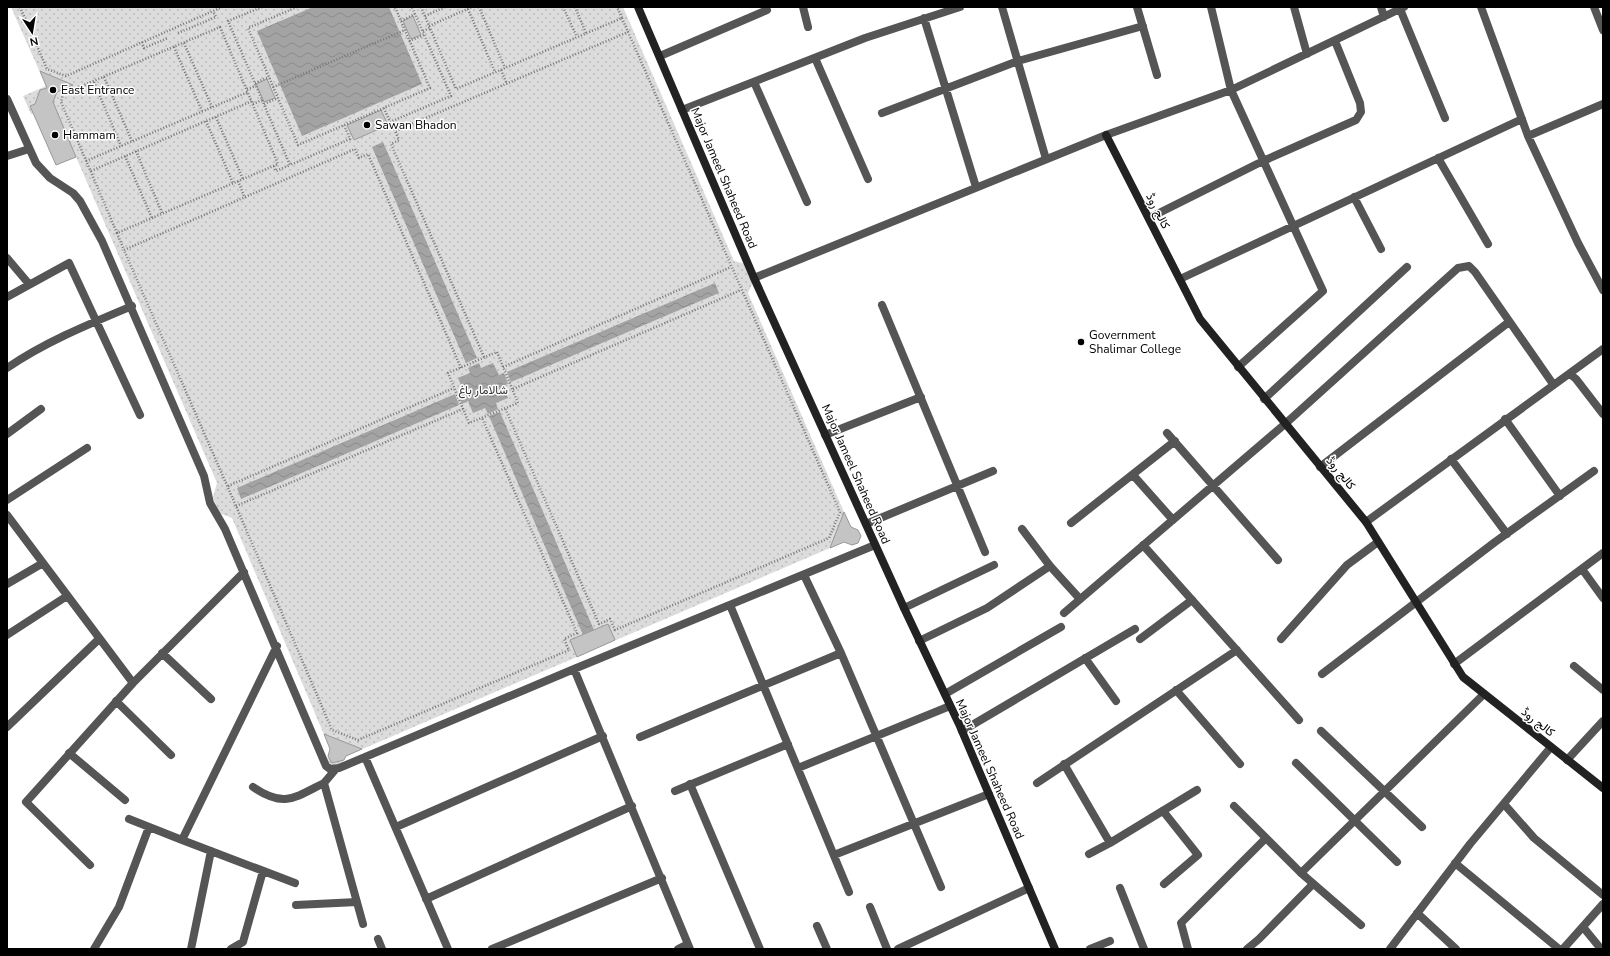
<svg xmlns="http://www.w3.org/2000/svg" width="1610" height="956" viewBox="0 0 1610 956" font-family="'Nunito Sans',Vazirmatn,sans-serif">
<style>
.park{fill:url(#park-dots)}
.water{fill:url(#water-waves)}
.building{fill:#c4c4c4;stroke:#999}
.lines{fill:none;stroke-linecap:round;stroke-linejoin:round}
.path{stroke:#777;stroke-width:2.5;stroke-dasharray:1 2;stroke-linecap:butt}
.lane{stroke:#555;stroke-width:8}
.street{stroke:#555;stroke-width:8}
.secondary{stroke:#222;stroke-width:8}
.poi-dot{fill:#000;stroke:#fff;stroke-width:1.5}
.labels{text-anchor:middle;stroke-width:3;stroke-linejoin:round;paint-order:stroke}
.poi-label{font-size:12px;fill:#000;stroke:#fff;text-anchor:start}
.street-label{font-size:12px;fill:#000;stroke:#fff}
.park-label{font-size:12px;fill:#333;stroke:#fff}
</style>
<defs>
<pattern id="park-dots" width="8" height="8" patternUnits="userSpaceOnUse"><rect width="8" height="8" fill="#dcdcdc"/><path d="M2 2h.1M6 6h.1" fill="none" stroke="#bbb" stroke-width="1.8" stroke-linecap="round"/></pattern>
<pattern id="water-waves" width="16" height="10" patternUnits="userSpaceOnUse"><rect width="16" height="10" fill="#a3a3a3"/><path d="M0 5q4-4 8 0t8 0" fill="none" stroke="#8b8b8b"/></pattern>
</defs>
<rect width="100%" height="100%" fill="#fff"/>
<path class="park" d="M11,7H623L734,261L746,264L753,282L748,293L851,528L858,530L861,536L858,543L852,545L845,541L830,548L344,757L342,765H329L327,759L331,751L232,518L219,513L213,497L217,483L76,157L56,165L34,114H31L23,96L46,86Z"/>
<path class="water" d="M313,7H389L422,84L302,136L257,31Z
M383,142L477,358L466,363L372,147Z
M715,283L719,293L511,382L507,372Z
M479,363L481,368L493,363L499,375L504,373L508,384L503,386L508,398L496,403L498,409L488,414L485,408L473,413L468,401L462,404L458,393L463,390L458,378L470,373L468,368Z
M455,394L459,405L241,499L237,488Z
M500,412L594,630L583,635L489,416Z"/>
<path class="building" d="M413,16L421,35L411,39L403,21Z
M40,71L73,85L57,92L53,102L76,157L56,165L30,106L35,104L40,90L47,88Z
M267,79L275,98L264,102L256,84Z
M381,110L388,125L354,140L347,125Z
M844,512L851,527L858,530L861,536L858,543L852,545L844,542L830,548Z
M608,624L615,640L577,657L570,640Z
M324,734L362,749L346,756L344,760L332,763L328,756L330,749Z"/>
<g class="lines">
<path class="path" d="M20,7L47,69L66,76L222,7
M262,7L228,21L290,165L350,139L344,125
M297,7L248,28L298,145L430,88L395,7
M421,7L456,89L622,18L617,7
M479,7L505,68
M563,7L577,37
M575,7L586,33
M468,9L495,72
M425,16L445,7
M622,18L628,32
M401,21L415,14
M429,26L472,7
M220,27L278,164L117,233L61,102L63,94Z
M423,31L430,28
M178,33L216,17L213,11
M409,41L424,35
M142,42L144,48L168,38
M184,43L212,107
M174,47L202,111
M501,70L507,84
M104,77L132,141
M94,82L121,146
M255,83L269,77
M273,87L405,30
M247,89L256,86
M253,104L262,100
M264,104L278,98
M384,108L390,122L451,96L412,7
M216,117L243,179
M206,121L233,183
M136,151L162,213
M125,156L152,218
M86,161L248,92
M274,166L276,171L290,165
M91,171L252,101
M238,181L245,198
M117,233L124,250
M497,352L518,403L469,423L448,373Z
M484,357L391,144L399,140L395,131L628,32L840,512L829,538L615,630L610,619L599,624L505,408
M503,367L731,267
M461,368L368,154L359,158L355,149L124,250L236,506L332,730L358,740L569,650L564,639L577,633L482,418
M513,389L741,290
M228,486L454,388
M236,506L463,409"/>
<path class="lane" d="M7,156L29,149
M1022,529L1050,566L1080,599
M904,608L994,565
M1140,639L1192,600
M1296,763L1397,862
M1234,806L1301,873L1361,925
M1163,811L1198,855L1164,884
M1120,888L1144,949
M1090,949L1110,941
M1188,949L1181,923L1266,838"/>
<path class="street" d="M803,7L808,27
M1002,7L1046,159
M1137,7L1157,75
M1211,7L1231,90L1323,291L1238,367
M1294,7L1307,54
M1381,7L1384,17
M1481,7L1528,136L1578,243L1603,290
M1594,7L1603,30
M1400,9L1445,118
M924,18L976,187
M660,56L767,10
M815,58L868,179
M754,82L807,202
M7,99L36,163L50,178L73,193L80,201L102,241L204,476L210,503L225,529L326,766L330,769L339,768L574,669L875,545
M682,110L865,38L960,7
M882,113L1018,61L1143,26
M1528,136L1603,104
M1438,158L1488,244
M1354,197L1381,249
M1149,218L1263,161L1356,120L1361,112L1360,103L1335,41
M7,258L29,284
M754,278L1106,135L1231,90L1404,7
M1180,279L1522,119
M7,297L69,263L140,415
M882,305L985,552
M7,368C45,342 89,324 132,306
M1570,374L1576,379L1603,414
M1264,399L1407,267
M1505,419L1560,496
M1167,433L1278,560
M7,434L41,409
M825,435L921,397
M1451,459L1507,534
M1320,467L1509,322
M1133,475L1173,520
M7,500L87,448
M7,515L133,683
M1366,522L1603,349
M1071,523L1175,441
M866,524L993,471
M1143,545L1299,720
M1582,569L1603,598
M804,575L841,653L941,887
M7,584L43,563
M730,605L849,892
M1064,613L1285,424L1458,268L1469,266L1475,272L1553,384
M7,635L67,596
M1281,639L1347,565L1378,542
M919,641L987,608L1050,566
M162,653L211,699
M1085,658L1116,701
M1454,664L1603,553
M1574,666L1603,690
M574,669L690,949
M1322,674L1495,542L1594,471
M1176,690L1240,764
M945,694L1061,627
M116,701L171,755
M7,727L99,639
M962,731L1135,629
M1321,731L1422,827
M640,737L841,653
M69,753L125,800
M365,757L448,949
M1567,760L1603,721
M1064,764L1110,843L1089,854
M798,768L950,706
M335,770L324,783L363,924
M1037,783L1237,650
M690,784L760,949
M253,787C284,808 294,798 324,783
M675,791L788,744
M1504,804L1534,838L1603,895
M129,819L182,840L277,646
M396,827L603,736
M182,840L295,883
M1110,843L1197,790
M834,855L989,794
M1455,863L1559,949
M90,865L26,802L133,683L244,572
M1301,873L1484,694
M426,899L632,806
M296,905L357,902
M870,907L887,949
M1417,913L1456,949
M817,926L827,949
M1583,927L1601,949
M378,939L382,949
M94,949L119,907L149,827
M191,949L211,851
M231,949L243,942L263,871
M492,949L662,878
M678,949L688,944
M898,949L1029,888
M1247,949L1259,939L1313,884
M1390,949L1470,844L1551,747
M1563,949L1603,904"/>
<path class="secondary" d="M638,7L754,278L904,608L959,724L1055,949
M1106,135L1200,319L1366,522L1463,677L1603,788"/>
</g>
<g class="poi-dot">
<circle cx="53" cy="90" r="4"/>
<circle cx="367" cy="125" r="4"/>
<circle cx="55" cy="135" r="4"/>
<circle cx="1081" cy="342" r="4"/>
</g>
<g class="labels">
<g class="poi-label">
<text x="61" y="94">East Entrance</text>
<text x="375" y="129">Sawan Bhadon</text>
<text x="63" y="139">Hammam</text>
<text x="1089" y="339">Government<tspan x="1089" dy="14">Shalimar College</tspan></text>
</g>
<g class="street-label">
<text transform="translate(724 178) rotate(67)" y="4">Major Jameel Shaheed Road</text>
<text transform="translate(1158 211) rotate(63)" y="4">کالج روڈ</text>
<text transform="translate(1341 473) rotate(51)" y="4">کالج روڈ</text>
<text transform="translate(856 474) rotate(66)" y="4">Major Jameel Shaheed Road</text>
<text transform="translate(1538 722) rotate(38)" y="4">کالج روڈ</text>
<text transform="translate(990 769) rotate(66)" y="4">Major Jameel Shaheed Road</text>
</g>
<g class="park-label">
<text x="483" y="394">شالامار باغ</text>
</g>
</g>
<rect width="1610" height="956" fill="none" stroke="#000000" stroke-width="16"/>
<g transform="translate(32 32) rotate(168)" stroke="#ffffff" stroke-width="3" paint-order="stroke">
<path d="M0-3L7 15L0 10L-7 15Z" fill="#000000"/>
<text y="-6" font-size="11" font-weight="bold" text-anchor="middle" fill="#000000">N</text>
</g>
</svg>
